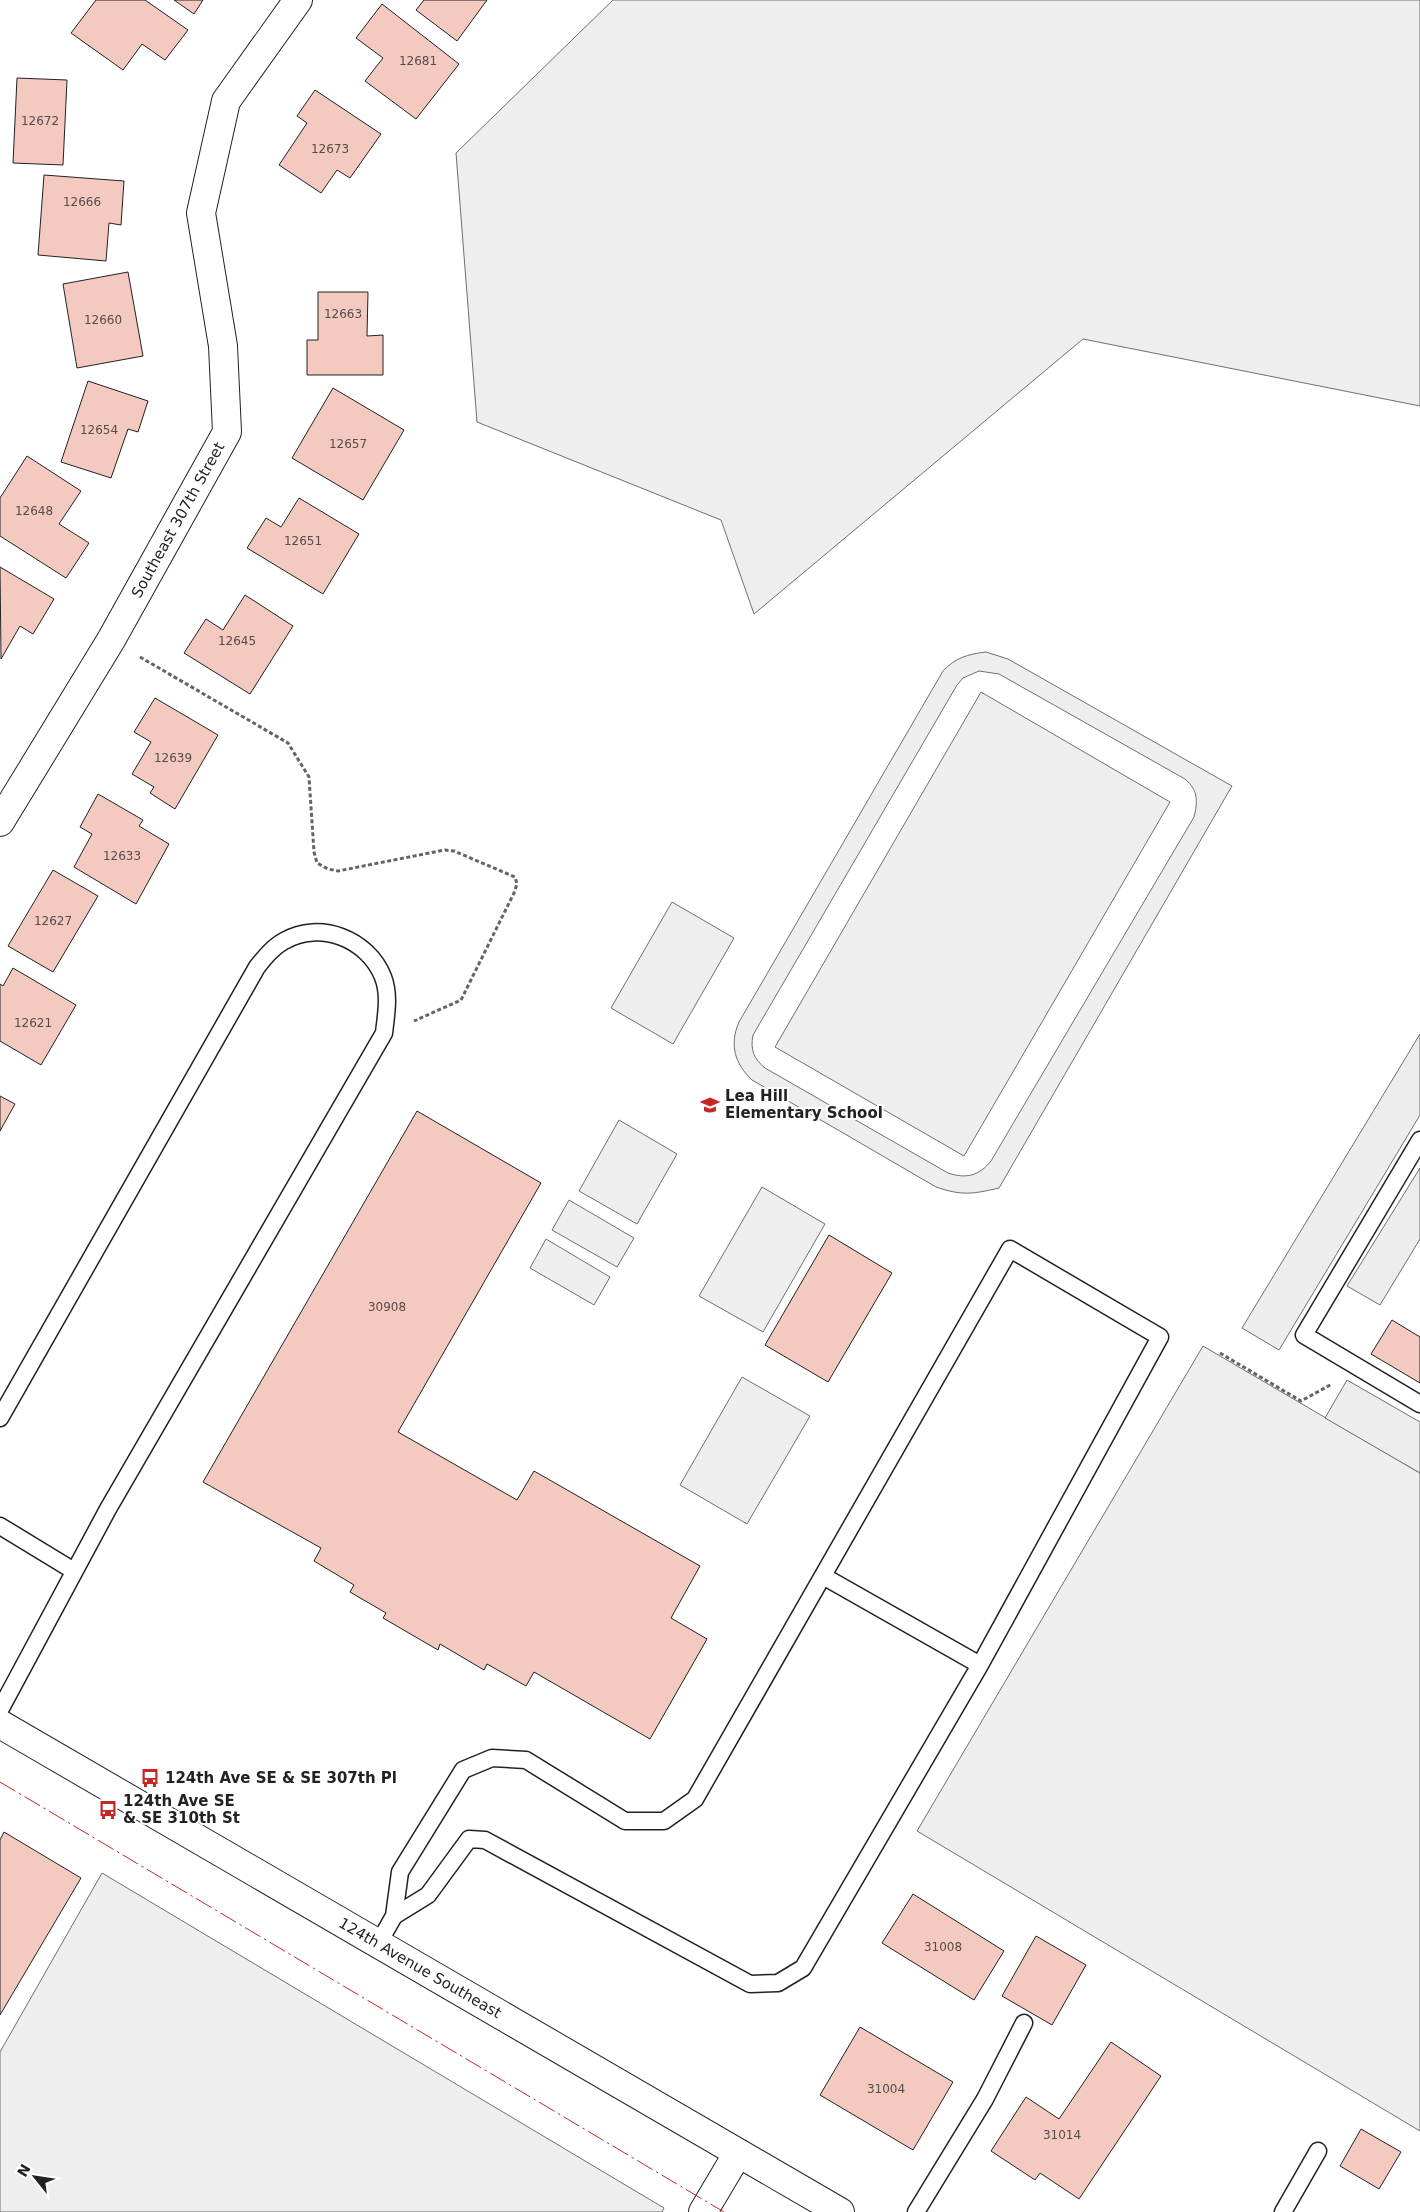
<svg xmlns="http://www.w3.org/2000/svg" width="1420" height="2212" viewBox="0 0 1420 2212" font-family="'DejaVu Sans',sans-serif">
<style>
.green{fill:#eee;stroke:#6f6f6f;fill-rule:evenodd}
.parking{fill:#ededed;stroke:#6f6f6f}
.building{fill:#f3c9c0;stroke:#222}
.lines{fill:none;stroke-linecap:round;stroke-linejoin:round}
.service-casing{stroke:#222;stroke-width:19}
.minor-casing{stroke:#222;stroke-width:30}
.tertiary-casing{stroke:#222;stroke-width:30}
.path{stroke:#646464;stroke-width:3;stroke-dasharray:4 2.5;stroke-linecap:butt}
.service{stroke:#fff;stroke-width:16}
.minor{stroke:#fff;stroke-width:28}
.tertiary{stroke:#fff;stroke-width:28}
.power{stroke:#c62828;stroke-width:1;stroke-dasharray:18 4 2.5 4;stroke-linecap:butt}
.labels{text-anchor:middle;stroke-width:4;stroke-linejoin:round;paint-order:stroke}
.number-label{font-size:12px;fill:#564c4a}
.street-label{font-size:15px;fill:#222;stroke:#fff}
.poi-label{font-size:15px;font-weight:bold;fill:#222;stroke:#fff;text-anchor:start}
</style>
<rect width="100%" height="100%" fill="#fff"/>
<path class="green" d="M613,0H1420V406L1083,339L754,614L721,520L477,422L456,153Z
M986,652L1008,659L1232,786L999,1188C973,1194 962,1196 936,1187L752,1080C735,1064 729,1045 739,1022L943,671C955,658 968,654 986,652ZM979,671L999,674L1185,779C1198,790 1198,801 1194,817L991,1161C979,1176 966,1179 948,1173L765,1068C754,1059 750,1050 753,1035L957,685L963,678Z
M981,692L1170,802L964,1156L775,1047Z
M672,902L734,938L673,1044L611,1008Z
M619,1120L677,1154L637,1224L579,1191Z
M762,1187L825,1224L763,1332L699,1296Z
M569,1200L634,1238L617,1267L552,1230Z
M546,1239L610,1277L594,1305L530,1268Z
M1203,1346L1420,1473V2131L917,1831Z
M742,1377L810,1416L747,1524L680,1485Z
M102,1873L664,2208L662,2212H0V2052Z"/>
<path class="parking" d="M1420,1034V1115L1279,1350L1242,1328Z
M1420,1168V1239L1380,1305L1347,1286Z
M1347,1380L1420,1422V1473L1325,1418Z"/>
<path class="building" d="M96,0H145L188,30L165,60L142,44L123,70L71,33Z
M174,0H203L194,14Z
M424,0H487L457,41L416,10Z
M382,4L459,64L416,119L365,81L383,58L356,38Z
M17,78L67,80L63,165L13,163Z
M315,90L381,134L350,178L337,170L321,193L279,165L307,123L297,116Z
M44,175L124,181L121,225L109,223L106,261L38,255Z
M128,272L143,356L77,368L63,284Z
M318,292H368L367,336L383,335V375H307V340H318Z
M88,381L148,401L138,432L128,429L111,478L61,462Z
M333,388L404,430L363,500L292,458Z
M27,456L81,491L59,524L89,543L66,578L0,536V498Z
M299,498L359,534L323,594L247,548L266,518L281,527Z
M0,567L54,599L33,634L20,626L1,659Z
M245,595L293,626L250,694L184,653L206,619L223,630Z
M155,698L218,735L175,809L150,793L154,787L132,774L151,742L134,732Z
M98,794L143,820L139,826L169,844L136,904L74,867L92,834L80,827Z
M53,870L98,896L53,972L8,946Z
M13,968L76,1005L41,1065L0,1041V984L3,986Z
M0,1096L15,1104L0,1131Z
M417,1111L541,1183L398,1432L517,1500L534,1471L700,1566L671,1618L707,1639L650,1739L534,1672L526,1686L487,1664L484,1670L440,1644L438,1650L383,1618L386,1613L350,1592L354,1585L314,1561L321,1548L203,1482Z
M829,1235L892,1273L828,1382L765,1345Z
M1392,1320L1420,1337V1383L1371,1354Z
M4,1832L81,1878L0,2015V1840Z
M913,1894L1004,1951L974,2000L882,1943Z
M1036,1936L1086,1965L1052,2025L1002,1996Z
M860,2027L953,2082L913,2150L820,2095Z
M1111,2042L1161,2076L1079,2199L1040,2173L1035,2180L991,2151L1026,2097L1059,2119Z
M1361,2129L1401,2152L1379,2189L1340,2166Z"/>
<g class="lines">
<g class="service-casing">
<path id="service" d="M1420,1140L1304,1335L1420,1404
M0,1418L257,967C265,957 273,947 284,941C320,920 368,939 383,977C390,995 386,1015 384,1033L108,1509L0,1710
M0,1526L74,1571
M823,1576L980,1665
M378,1944L394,1916L400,1872L463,1770L492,1758L526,1760L625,1821H664L695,1799L1010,1249L1160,1337L980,1665L803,1968L778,1983L750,1984L485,1840L469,1839L428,1895L394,1916
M916,2212L985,2099L1024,2023
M1283,2212L1318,2151"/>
</g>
<g class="minor-casing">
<path id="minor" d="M0,822L111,640L227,432L223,346L201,213L226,101L298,0
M703,2212L738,2153"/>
</g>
<g class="tertiary-casing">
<path id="tertiary" d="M0,1724L840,2212"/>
</g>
<path class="path" d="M140,657L288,743L309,777L314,852L317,863L328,869L338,871L445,850L454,851L515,877L517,884L514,893L461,1000L414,1021
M1220,1353L1301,1401L1332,1384"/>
<use href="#service" class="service"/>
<use href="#minor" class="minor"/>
<use href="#tertiary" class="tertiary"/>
<path class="power" d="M0,1782L724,2212"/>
</g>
<defs>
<g id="school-bare" transform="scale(1.5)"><path d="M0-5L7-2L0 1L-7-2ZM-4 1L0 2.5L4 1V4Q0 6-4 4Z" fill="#c62828" stroke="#fff" stroke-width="2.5" paint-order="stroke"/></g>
<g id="bus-bare" transform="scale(1.5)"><path d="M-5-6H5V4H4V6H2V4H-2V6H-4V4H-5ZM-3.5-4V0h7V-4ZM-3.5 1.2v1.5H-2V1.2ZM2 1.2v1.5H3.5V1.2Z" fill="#c62828" stroke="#fff" stroke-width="2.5" paint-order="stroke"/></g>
</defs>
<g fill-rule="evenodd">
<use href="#school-bare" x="710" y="1105"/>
<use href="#bus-bare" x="150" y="1778"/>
<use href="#bus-bare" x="108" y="1810"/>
</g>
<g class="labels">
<g class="number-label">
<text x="418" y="65">12681</text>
<text x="40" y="125">12672</text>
<text x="330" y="153">12673</text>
<text x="82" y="206">12666</text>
<text x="343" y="318">12663</text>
<text x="103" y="324">12660</text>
<text x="99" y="434">12654</text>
<text x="348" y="448">12657</text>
<text x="34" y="515">12648</text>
<text x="303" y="545">12651</text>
<text x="237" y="645">12645</text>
<text x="173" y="762">12639</text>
<text x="122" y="860">12633</text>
<text x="53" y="925">12627</text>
<text x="33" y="1027">12621</text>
<text x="387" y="1311">30908</text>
<text x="943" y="1951">31008</text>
<text x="886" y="2093">31004</text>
<text x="1062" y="2139">31014</text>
</g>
<g class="street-label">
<text transform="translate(178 520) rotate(-61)" y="5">Southeast 307th Street</text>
<text transform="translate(420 1968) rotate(30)" y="5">124th Avenue Southeast</text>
</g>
<g class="poi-label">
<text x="725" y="1101">Lea Hill<tspan x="725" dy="17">Elementary School</tspan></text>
<text x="165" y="1783">124th Ave SE &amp; SE 307th Pl</text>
<text x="123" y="1806">124th Ave SE<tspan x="123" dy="17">&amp; SE 310th St</tspan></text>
</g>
</g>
<g transform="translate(35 2177) rotate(300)" stroke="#ffffff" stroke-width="4" paint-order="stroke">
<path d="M0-4L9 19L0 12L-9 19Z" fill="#222222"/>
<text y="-8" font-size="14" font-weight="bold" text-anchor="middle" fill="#222222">N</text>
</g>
</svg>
